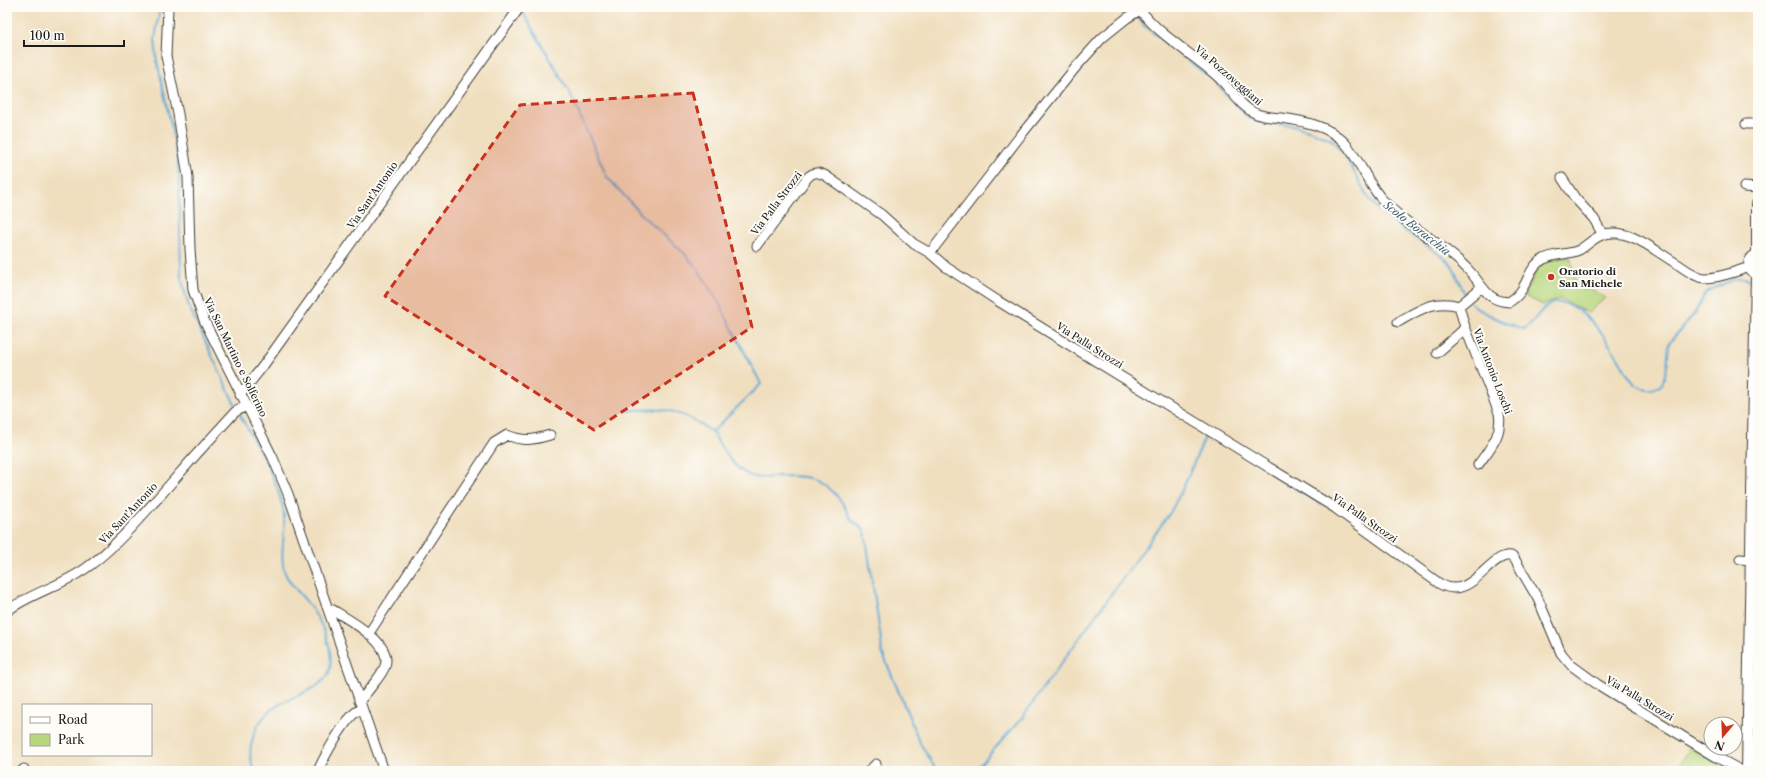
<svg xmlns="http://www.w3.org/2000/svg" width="1765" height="778" viewBox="0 0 1765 778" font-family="'Libre Caslon Text',serif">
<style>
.green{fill:#b9d77e;stroke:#6a7a4d}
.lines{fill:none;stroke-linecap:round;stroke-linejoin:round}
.stream{stroke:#5da9d6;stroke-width:2}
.minor-casing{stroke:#3c3934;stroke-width:11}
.major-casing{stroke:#3c3934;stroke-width:14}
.minor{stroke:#fff;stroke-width:9}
.major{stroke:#fff;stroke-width:12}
.marked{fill:#c8321e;fill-opacity:0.2;stroke:#c8321e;stroke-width:3;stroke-dasharray:8 5;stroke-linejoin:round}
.poi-dot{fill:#c8321e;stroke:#fdfcf7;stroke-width:1.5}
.labels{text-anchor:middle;stroke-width:4;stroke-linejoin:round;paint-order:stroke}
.street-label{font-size:10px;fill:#1c1c1c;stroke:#fdfcf7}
.poi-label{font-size:10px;font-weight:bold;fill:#1c1c1c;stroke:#fdfcf7;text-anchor:start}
.water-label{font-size:11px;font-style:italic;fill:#395b70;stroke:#fdfcf7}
</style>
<rect width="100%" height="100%" fill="#fdfcf7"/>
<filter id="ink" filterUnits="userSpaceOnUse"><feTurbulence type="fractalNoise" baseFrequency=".025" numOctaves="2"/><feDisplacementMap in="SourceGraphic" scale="8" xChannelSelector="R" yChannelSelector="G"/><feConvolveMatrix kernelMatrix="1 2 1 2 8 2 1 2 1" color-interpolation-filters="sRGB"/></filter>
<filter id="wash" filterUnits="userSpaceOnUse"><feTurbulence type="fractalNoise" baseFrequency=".012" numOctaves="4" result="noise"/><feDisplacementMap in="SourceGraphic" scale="16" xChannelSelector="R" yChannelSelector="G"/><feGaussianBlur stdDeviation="0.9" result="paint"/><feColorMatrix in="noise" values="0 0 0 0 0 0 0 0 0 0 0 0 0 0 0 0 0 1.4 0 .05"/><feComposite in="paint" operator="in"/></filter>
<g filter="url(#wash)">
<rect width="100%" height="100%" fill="#f0dfbf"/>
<path class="green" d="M1570,257L1577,286L1585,290L1590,288L1605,298L1588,313L1560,299L1543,305L1524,296L1536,271L1546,260Z
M1690,747L1731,771H1676Z"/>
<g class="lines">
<path class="stream" d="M160,7L155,39L157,61L176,148L179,177L181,278L189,307L237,409
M1130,7L1133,11
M522,11L570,93L607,177L645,218L683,252L698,269L720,305L761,384L712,432C722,447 730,465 747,474C757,480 769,477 780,476C809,476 822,476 841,501C845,507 848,514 852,520C856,525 862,526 865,532L881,640L882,652L920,743L937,771
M1136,15L1144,26L1212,79L1249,118L1260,123L1292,125L1312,131L1332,140L1345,155L1366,194L1374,205L1402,229L1442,256L1452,265L1466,297
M1470,302C1480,312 1511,326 1524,329C1535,322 1541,306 1554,303C1581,299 1607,340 1619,359C1625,368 1629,381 1638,386C1646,391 1655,389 1662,385L1667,367L1669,343L1695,313L1706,292L1734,279L1745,278L1751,281
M626,411C666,407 679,409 712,432
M239,413C255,443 276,475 283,509C288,532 277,556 286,575C291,586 299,592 306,601C320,619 334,645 330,669C327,689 284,698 270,711C261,719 254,730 252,742C249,752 250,762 255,771
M1273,475L1321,504
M1454,592L1464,591L1470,587
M1756,763L1758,659
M975,771L1021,719L1170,513L1184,486L1205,437H1212
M1756,771V768"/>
</g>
</g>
<g filter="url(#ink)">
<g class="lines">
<g class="minor-casing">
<path id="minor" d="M168,7L166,56L178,114L188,177L190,249L193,290L204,320L273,458L288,494L384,771
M1138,7C1159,36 1192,53 1218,77C1230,88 1241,108 1257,114C1265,117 1273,117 1281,118C1304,121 1329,126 1345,143C1359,159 1366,180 1380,197C1406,227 1445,243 1472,274C1485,289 1488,301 1509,302C1529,291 1526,267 1544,259C1555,253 1568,255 1579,250C1587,246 1593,238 1602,235C1627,226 1654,250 1674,262C1683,267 1695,278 1706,278C1720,278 1736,271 1750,267
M1746,124H1758
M1562,178L1575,198L1594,219L1603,235
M1744,187L1758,188
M757,246L807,178C814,171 818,172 826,176L882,215L914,244L930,253L946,267L998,301L1335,508L1440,584C1473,602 1488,553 1511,556L1514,558L1538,599L1561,653L1571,665L1597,684L1718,758L1742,771
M930,253L1021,135L1076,67L1102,38L1127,18L1140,10
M1459,306L1465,327L1499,413C1503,435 1490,448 1478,465
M1398,322C1419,310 1434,299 1459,306L1482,287
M1437,353L1461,332L1465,327
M240,395L263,366L520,7
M1740,559L1752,560
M328,609L333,610C349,620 393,643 385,666C383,672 379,677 375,682C370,688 365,696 359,701
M7,611C32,592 63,586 89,566C115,547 136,522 158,498C183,469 209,440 235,412L246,406
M369,633L494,443L507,435C524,442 533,440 550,435
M22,771L24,769
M318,771C324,757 347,714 361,709
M869,771L876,764"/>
</g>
<g class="major-casing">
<path id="major" d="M1758,204V254
M1758,255C1751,258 1749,262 1751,269L1758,274
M1748,771L1757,274"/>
</g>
<use href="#minor" class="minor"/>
<use href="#major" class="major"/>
</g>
</g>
<path class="marked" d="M693,93L752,327L594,430L385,296L520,105Z"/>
<circle class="poi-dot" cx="1551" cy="277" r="4"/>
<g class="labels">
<g class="street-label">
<text transform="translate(1229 75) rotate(41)" y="4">Via Pozzoveggiani</text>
<text transform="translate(372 195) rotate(-55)" y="4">Via Sant'Antonio</text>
<text transform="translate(776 203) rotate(-53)" y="4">Via Palla Strozzi</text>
<text transform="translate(1090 345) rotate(32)" y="4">Via Palla Strozzi</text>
<text transform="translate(236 357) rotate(64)" y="4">Via San Martino e Solferino</text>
<text transform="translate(1493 371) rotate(69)" y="4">Via Antonio Loschi</text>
<text transform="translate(128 513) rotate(-47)" y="4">Via Sant'Antonio</text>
<text transform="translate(1365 518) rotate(35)" y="4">Via Palla Strozzi</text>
<text transform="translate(1640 698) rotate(31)" y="4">Via Palla Strozzi</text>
</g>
<g class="poi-label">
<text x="1559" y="275">Oratorio di<tspan x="1559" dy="12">San Michele</tspan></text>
</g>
<g class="water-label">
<text transform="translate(1417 228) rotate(38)" y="4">Scolo Boracchia</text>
</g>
</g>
<rect width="1765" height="778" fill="none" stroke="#fdfcf7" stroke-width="24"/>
<rect x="22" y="704" width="130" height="52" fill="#fdfcf7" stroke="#a3a29f"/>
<rect x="30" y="717" width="20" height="6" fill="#ffffff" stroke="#a3a29f"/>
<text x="58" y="724" font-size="12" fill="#1c1c1c">Road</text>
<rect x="30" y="734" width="20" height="12" fill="#b9d77e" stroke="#a3a29f"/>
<text x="58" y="744" font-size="12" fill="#1c1c1c">Park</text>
<g transform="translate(1723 736) rotate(199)"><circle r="19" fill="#fdfcf7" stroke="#a3a29f"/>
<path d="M0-3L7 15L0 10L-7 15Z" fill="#c8321e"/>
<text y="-6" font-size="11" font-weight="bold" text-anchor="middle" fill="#1c1c1c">N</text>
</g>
<path d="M24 40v6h100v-6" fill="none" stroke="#1c1c1c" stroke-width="2"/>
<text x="30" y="40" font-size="12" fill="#1c1c1c" stroke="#fdfcf7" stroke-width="3" paint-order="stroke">100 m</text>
</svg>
